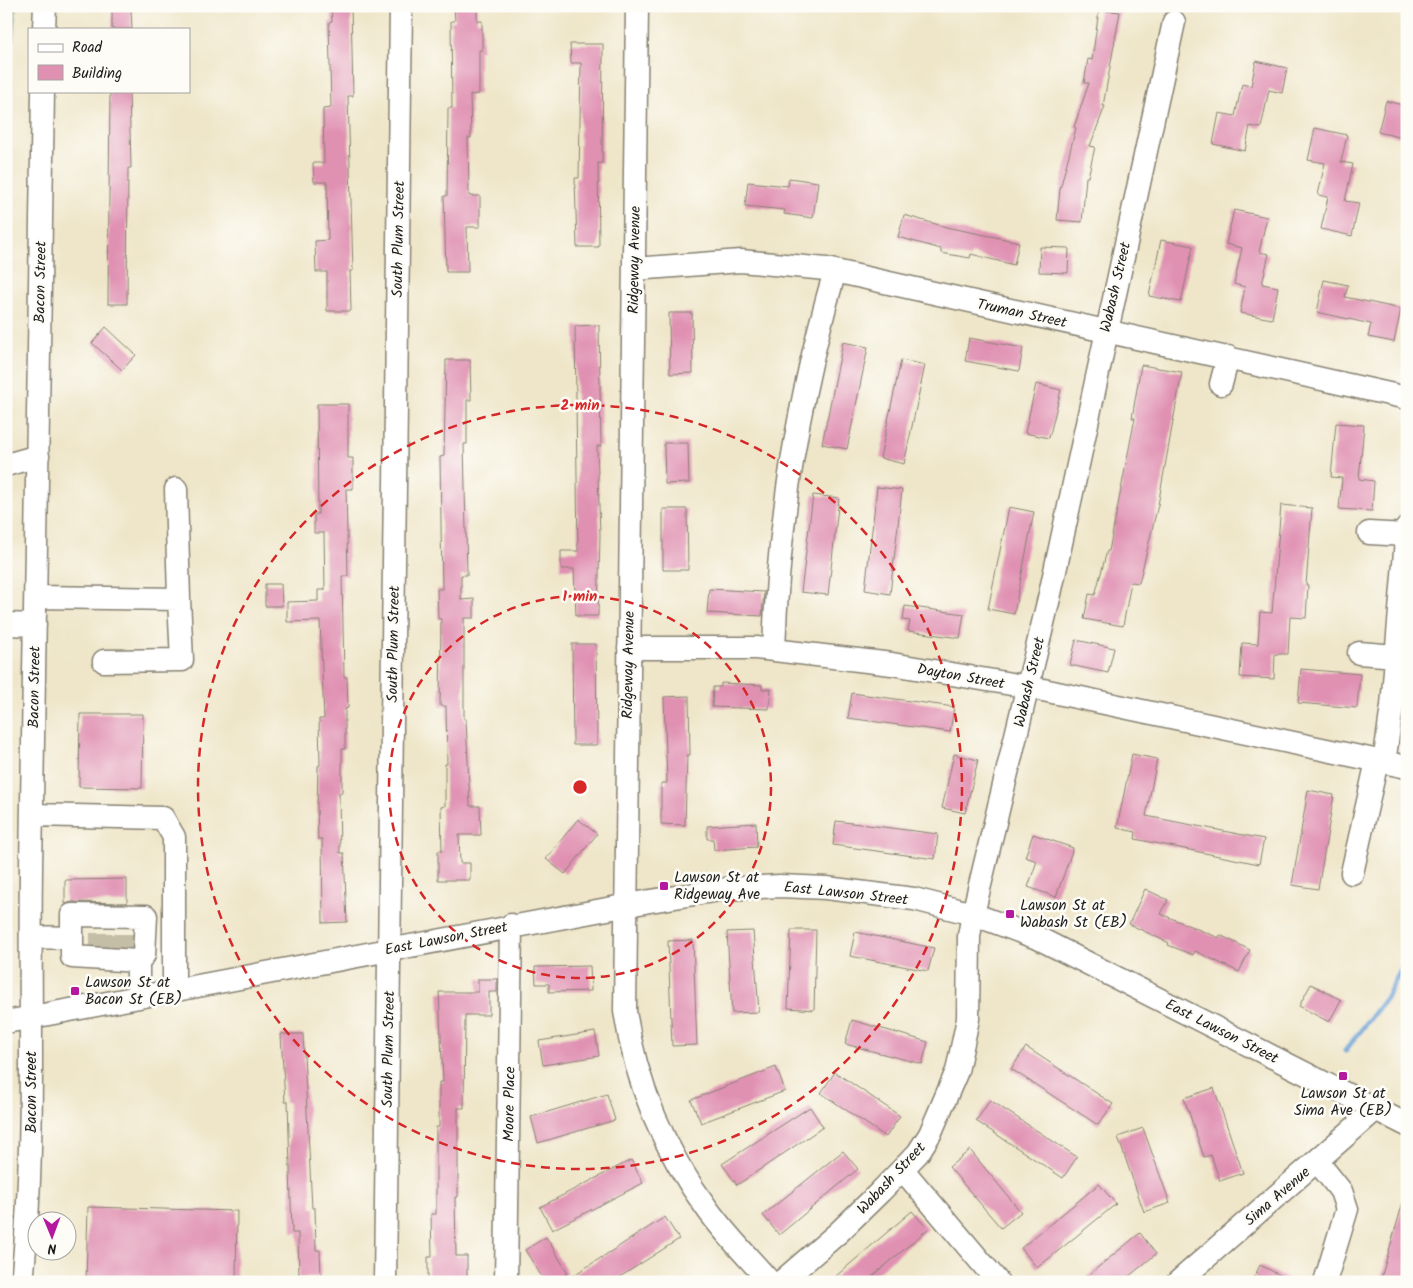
<svg xmlns="http://www.w3.org/2000/svg" width="1413" height="1288" viewBox="0 0 1413 1288" font-family="Kalam,sans-serif">
<style>
.forest{fill:#7aad69;stroke:#4b6442}
.lines{fill:none;stroke-linecap:round;stroke-linejoin:round}
.stream{stroke:#659dd4;stroke-width:5}
.building{fill:#e091b2}
.minor-tunnel{stroke:#c5bea6;stroke-width:22;stroke-dasharray:22 11;stroke-linecap:butt}
.minor-casing{stroke:#868172;stroke-width:25}
.minor{stroke:#fff;stroke-width:22}
.ring{fill:none;stroke:#d62828;stroke-width:2.5;stroke-dasharray:9 6}
.poi-dot{fill:#b5179e;stroke:#fdfcf7;stroke-width:2}
.labels{text-anchor:middle;stroke-width:5;stroke-linejoin:round;paint-order:stroke}
.street-label{font-size:15px;fill:#1c1c1c;stroke:#fdfcf7}
.poi-label{font-size:15px;fill:#1c1c1c;stroke:#fdfcf7;text-anchor:start}
.centre{fill:#d62828;stroke:#fdfcf7;stroke-width:2.5}
.ring-label{font-size:15px;text-anchor:middle;font-weight:bold;fill:#d62828;stroke:#fdfcf7;stroke-width:5;stroke-linejoin:round;paint-order:stroke}
</style>
<rect width="100%" height="100%" fill="#fdfcf7"/>
<filter id="ink" filterUnits="userSpaceOnUse"><feTurbulence type="fractalNoise" baseFrequency=".02" numOctaves="2"/><feDisplacementMap in="SourceGraphic" scale="10" xChannelSelector="R" yChannelSelector="G"/><feConvolveMatrix kernelMatrix="1 2 1 2 8 2 1 2 1" color-interpolation-filters="sRGB"/></filter>
<filter id="wash" filterUnits="userSpaceOnUse"><feTurbulence type="fractalNoise" baseFrequency=".0096" numOctaves="4" result="noise"/><feDisplacementMap in="SourceGraphic" scale="20" xChannelSelector="R" yChannelSelector="G"/><feGaussianBlur stdDeviation="1.12" result="paint"/><feColorMatrix in="noise" values="0 0 0 0 0 0 0 0 0 0 0 0 0 0 0 0 0 1.4 0 .05"/><feComposite in="paint" operator="in"/></filter>
<g filter="url(#wash)">
<rect width="100%" height="100%" fill="#efe6c9"/>
<path class="forest" d="M6,6H16L13,41L6,45Z"/>
<g class="lines">
<path class="stream" d="M1345,1051L1386,998L1407,959"/>
</g>
<g id="blocks">
<path class="building" d="M331,6H351L353,96H348L353,271H350L351,311H327V272H316L315,241L328,240L327,182H314L313,163H324L323,109L331,108L329,22L332,21Z
M454,6H477V21H482V50H479V94L470,95L471,138H468L469,196H480V227H467L468,272H446L444,196H447L448,108H452L451,21H455Z
M112,9H131L132,29H112Z
M1099,10L1120,12L1103,106H1105L1090,146L1095,147L1088,177H1086L1082,222L1057,220L1060,189L1076,128L1074,127L1089,83H1084L1088,59L1092,60Z
M570,44H603L602,163H598L599,247H577L575,178H579L581,63H571Z
M1256,61L1287,68L1282,93L1269,90L1261,128L1250,126L1245,151L1213,144L1219,113L1235,116L1242,84L1251,86Z
M110,91H129L131,168H128L127,304H108Z
M1386,101L1407,106V139L1378,132Z
M1315,128L1347,135L1341,162L1353,164L1345,201L1359,203L1352,236L1321,229L1328,197L1318,195L1325,163L1308,160Z
M789,178L818,182L813,218L784,214L785,210L745,206L748,182L788,186Z
M1234,210L1267,217L1259,252L1269,254L1262,284L1278,287L1272,319L1240,313L1245,287L1234,284L1242,248L1226,244Z
M904,215L946,227L1019,242L1014,265L971,254L970,258L941,253V249L898,237Z
M1161,240L1193,246L1181,302L1149,296Z
M1040,247L1069,248L1068,273L1039,272Z
M1324,280L1348,285L1345,297L1401,309L1394,342L1368,337L1371,324L1317,312Z
M669,313H692L693,373L670,374Z
M599,325L601,446H597L600,535L598,616H576L574,569H561V551H578L575,326Z
M106,327L136,355L122,370L92,343Z
M969,338L1023,348L1019,371L965,361Z
M843,342L868,347L847,449L822,444Z
M446,360H470L471,400H467V444H464L467,575H461V600L474,599V618H464V719H466L470,806H480L481,835H459L460,863H470V880H438V851H442L441,807L445,806V764H447L446,706H440L441,619H438L437,589H442L440,457L444,456Z
M901,360L925,365L904,464L880,458Z
M1141,365L1182,372L1158,505L1139,583L1131,582L1123,626L1084,619L1089,594L1095,595L1107,551H1109L1135,418H1132Z
M1036,384L1061,390L1049,438L1025,433Z
M317,404H348V458H353V489H346L348,576H342L344,677H347L348,708L345,709V749H342V793H339L340,853H344L347,922L323,923L322,839H318L317,808L318,766L320,765L319,719H324L320,621L287,622V602L318,601V590H325L324,533H314V514H318Z
M1336,423L1364,425L1359,479L1374,481L1372,511L1339,509L1342,478L1331,477Z
M664,443H688L689,483L665,484Z
M877,487L902,490L890,594L865,590Z
M813,495L839,498L828,595L801,592Z
M1281,505L1312,508L1306,585H1308L1306,618L1290,617L1288,654H1275L1274,679L1240,677L1242,643L1258,644L1260,612L1272,613Z
M1009,507L1034,512L1014,614L988,609Z
M663,509H687L688,570H663Z
M265,584H281L282,606H265Z
M709,589L764,592L762,616L707,613Z
M905,606L964,614L960,638L908,631L910,621L903,620Z
M1076,640L1114,648L1108,673L1070,665Z
M572,644H596L597,745H573Z
M1301,669L1360,674L1357,708L1298,703Z
M721,683L762,685V689H771L769,709L712,707L713,687H721Z
M852,693L954,707L950,732L848,718Z
M689,696L690,755H687L685,825L661,824V783H667L664,697Z
M80,714H143L142,788L79,787Z
M954,754L978,760L965,813L942,808Z
M1132,754L1157,759L1146,816L1264,839L1259,864L1135,839L1136,832L1117,828Z
M1308,790L1334,795L1318,889L1292,885Z
M578,819L597,834L565,874L546,859Z
M836,821L938,834L935,859L833,845Z
M756,823L757,847L714,850L713,839H707V826Z
M1033,834L1073,848L1056,897L1028,887L1037,861L1025,857Z
M127,879V903L72,902L65,904V880Z
M1145,889L1168,900L1161,914L1219,938L1220,935L1250,950L1239,972L1195,951L1193,955L1168,945L1169,943L1129,924Z
M791,930H816L814,1010L788,1008Z
M753,931L759,1012L732,1013L727,932Z
M855,932L934,948L928,971L850,956Z
M693,940L697,1045L672,1046L668,941Z
M590,966L591,991L549,992V984H536L535,967Z
M478,979H497V992H489V1015H465L464,1108H458V1197H455L456,1256H467V1282H428V1257H432L431,1214H436V1127H439V1082H443L439,992H478Z
M1311,984L1341,1000L1329,1022L1299,1006Z
M852,1020L928,1042L922,1064L845,1044Z
M595,1032L599,1056L543,1065L539,1041Z
M281,1034H303L312,1208H315L316,1250H320L321,1277L299,1278L298,1233H292L288,1102H285Z
M1026,1047L1113,1104L1098,1125L1011,1069Z
M776,1067L785,1091L701,1123L691,1100Z
M835,1072L900,1116L886,1137L821,1093Z
M1214,1088L1243,1173L1220,1181L1211,1155L1204,1157L1184,1098Z
M607,1094L615,1120L538,1143L531,1117Z
M990,1100L1077,1157L1063,1178L976,1121Z
M810,1107L823,1127L737,1185L722,1164Z
M1143,1128L1170,1203L1144,1212L1118,1137Z
M970,1150L1021,1212L1001,1228L949,1167Z
M843,1151L858,1169L779,1235L763,1215Z
M631,1160L643,1183L552,1230L540,1207Z
M1099,1184L1116,1204L1037,1268L1021,1248Z
M1403,1202H1407V1282H1380Z
M88,1207L237,1211L236,1282H86Z
M912,1211L928,1229L866,1282H829Z
M665,1217L679,1239L612,1282H563Z
M1140,1233L1156,1254L1122,1282H1080Z
M546,1237L568,1273L554,1282H545L525,1250Z
M1260,1265L1294,1282H1252Z"/>
</g>
</g>
<g filter="url(#ink)">
<use href="#blocks" fill-opacity="0" stroke="#868172" stroke-width="1"/>
<g class="lines">
<path class="minor-tunnel" d="M101,933V951
M122,934V951"/>
<g class="minor-casing">
<path id="minor" d="M637,6L625,1011C636,1085 663,1149 708,1210C726,1235 749,1258 770,1282
M44,29L45,6
M634,269L741,261L826,269L1407,398
M1221,384L1228,357
M6,465L38,456
M176,489L179,599
M1369,533L1406,535
M36,597L179,599L182,660L104,661
M6,624L35,625
M629,648H756L892,664L1029,687L1407,767
M774,650C778,522 799,394 835,271
M1359,653L1396,656
M1384,763L1392,706L1407,528
M32,815L163,818L174,837V990
M1352,873L1377,761
M31,937L72,938
M138,997V961L144,955L146,916L72,915V957L138,961
M6,1022L650,901L726,889L780,886L826,888L914,899L973,914L1040,939L1407,1125
M1317,1161L1341,1191L1347,1209L1325,1282
M903,1170L998,1282
M22,1282C36,1145 29,1007 31,869C35,610 39,351 43,91
M385,1282L401,6
M506,1282L511,925
M781,1282L839,1232L880,1192L918,1153L930,1134L957,1071L968,1019L969,936L973,914L1050,594L1174,22
M1178,1282L1376,1109"/>
</g>
<use href="#minor" class="minor"/>
</g>
</g>
<g class="ring">
<circle cx="580" cy="787" r="191"/>
<circle cx="580" cy="787" r="382"/>
</g>
<g class="poi-dot">
<rect x="659" y="881" width="10" height="10" rx="2.5"/>
<rect x="1005" y="909" width="10" height="10" rx="2.5"/>
<rect x="70" y="986" width="10" height="10" rx="2.5"/>
<rect x="1338" y="1071" width="10" height="10" rx="2.5"/>
</g>
<g class="labels">
<g class="street-label">
<text transform="translate(398 239) rotate(-89)" y="5">South Plum Street</text>
<text transform="translate(634 260) rotate(-89)" y="5">Ridgeway Avenue</text>
<text transform="translate(40 282) rotate(-89)" y="5">Bacon Street</text>
<text transform="translate(1115 287) rotate(-77)" y="5">Wabash Street</text>
<text transform="translate(1022 313) rotate(12)" y="5">Truman Street</text>
<text transform="translate(393 644) rotate(-89)" y="5">South Plum Street</text>
<text transform="translate(628 665) rotate(-89)" y="5">Ridgeway Avenue</text>
<text transform="translate(961 676) rotate(10)" y="5">Dayton Street</text>
<text transform="translate(1029 682) rotate(-77)" y="5">Wabash Street</text>
<text transform="translate(34 687) rotate(-89)" y="5">Bacon Street</text>
<text transform="translate(846 893) rotate(6)" y="5">East Lawson Street</text>
<text transform="translate(446 938) rotate(-11)" y="5">East Lawson Street</text>
<text transform="translate(1222 1031) rotate(27)" y="5">East Lawson Street</text>
<text transform="translate(388 1049) rotate(-89)" y="5">South Plum Street</text>
<text transform="translate(31 1092) rotate(-90)" y="5">Bacon Street</text>
<text transform="translate(509 1104) rotate(-89)" y="5">Moore Place</text>
<text transform="translate(891 1178) rotate(-47)" y="5">Wabash Street</text>
<text transform="translate(1277 1196) rotate(-41)" y="5">Sima Avenue</text>
</g>
<g class="poi-label">
<text x="674" y="882">Lawson St at<tspan x="674" dy="17">Ridgeway Ave</tspan></text>
<text x="1020" y="910">Lawson St at<tspan x="1020" dy="17">Wabash St (EB)</tspan></text>
<text x="85" y="987">Lawson St at<tspan x="85" dy="17">Bacon St (EB)</tspan></text>
<text x="1343" y="1098" text-anchor="middle">Lawson St at<tspan x="1343" dy="17">Sima Ave (EB)</tspan></text>
</g>
</g>
<circle cx="580" cy="787" r="8" class="centre"/>
<g class="ring-label">
<text x="580" y="410">2 min</text>
<text x="580" y="601">1 min</text>
</g>
<rect width="1413" height="1288" fill="none" stroke="#fdfcf7" stroke-width="25"/>
<rect x="28" y="28" width="162" height="65" fill="#fdfcf7" stroke="#a3a29f"/>
<rect x="38" y="44" width="25" height="8" fill="#ffffff" stroke="#a3a29f"/>
<text x="72" y="52" font-size="15" fill="#1c1c1c">Road</text>
<rect x="38" y="65" width="25" height="15" fill="#e091b2" stroke="#a3a29f"/>
<text x="72" y="78" font-size="15" fill="#1c1c1c">Building</text>
<g transform="translate(52 1236) rotate(179)"><circle r="24" fill="#fdfcf7" stroke="#a3a29f"/>
<path d="M0-4L9 19L0 12L-9 19Z" fill="#b5179e"/>
<text y="-8" font-size="14" font-weight="bold" text-anchor="middle" fill="#1c1c1c">N</text>
</g>
</svg>
